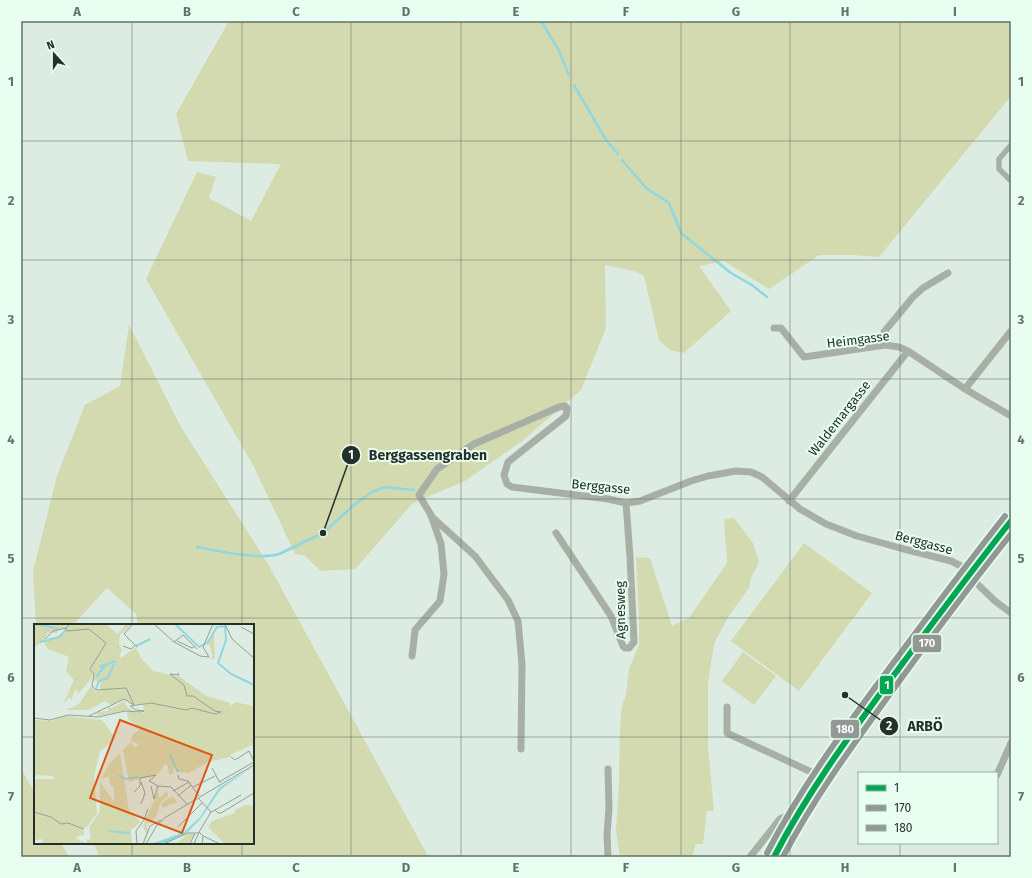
<svg xmlns="http://www.w3.org/2000/svg" width="1032" height="878" viewBox="0 0 1032 878" font-family="'Fira Sans',sans-serif">
<style>
.green{fill:#d3daaf}
.lines{fill:none;stroke-linecap:round;stroke-linejoin:round}
.stream{stroke:#90d7e0;stroke-width:2.5}
.pedestrian{stroke:#a8b0a6;stroke-width:5.5}
.minor{stroke:#a8b0a6;stroke-width:7}
.primary{stroke:#9fa99e;stroke-width:12}
.bus-1-casing{stroke:#e7fef0;stroke-width:9}
.bus-2-casing{stroke:#e7fef0;stroke-width:9}
.bus-3-casing{stroke:#e7fef0;stroke-width:9}
.bus-1{stroke:#00a651;stroke-width:6}
.bus-2{stroke:#929894;stroke-width:6}
.bus-3{stroke:#929894;stroke-width:6}
.grid{fill:none;stroke:#65726a;stroke-width:1;stroke-opacity:0.55}
.labels{text-anchor:middle;stroke-width:4;stroke-linejoin:round;paint-order:stroke}
.street-label{font-size:13px;fill:#25302a;stroke:#e7fef0}
.inset-river{fill:none;stroke:#90d7e0;stroke-width:2}
.inset-road{fill:none;stroke:#93a198;stroke-width:1}
.view{fill:#de570e;fill-opacity:0.15;stroke:#de570e;stroke-width:2}
.inset-edge{fill:none;stroke:#25302a;stroke-width:2}
.leader{fill:none;stroke:#25302a;stroke-width:1.5}
.callout-dot{fill:#25302a;stroke:#e7fef0;stroke-width:1.5}
.mark-label{font-size:12px;text-anchor:middle;font-weight:bold;fill:#fff}
.callout-label{font-size:14px;text-anchor:middle;font-weight:bold;fill:#25302a;stroke:#e7fef0;stroke-width:4;stroke-linejoin:round;paint-order:stroke}
.line-badge{stroke:#e7fef0;stroke-width:1.5}
.badge-label{font-size:11px;text-anchor:middle;font-weight:bold;fill:#fff}
.neatline{fill:none;stroke:#65726a;stroke-width:1.5}
.grid-label{font-size:13px;text-anchor:middle;font-weight:bold;fill:#65726a}
</style>
<rect width="100%" height="100%" fill="#dcece2"/>
<path class="green" d="M229,21H1011V96L879,257L854,255H819L769,289L724,261L699,266L731,311L684,353L670,350L659,340L644,276L634,271L605,265L606,328L581,390L522,441L465,481L413,503L355,569L321,571L304,555L295,554L253,465L146,279L197,172L216,177L209,198L251,221L281,164L188,161L176,114Z
M129,325L181,427L268,564L428,856L431,857H99L94,843H253V625H138L136,614L107,588L73,625H36L33,571L57,476L85,405L120,386Z
M734,518L753,543L759,562L751,578L749,588L728,617L714,644L708,683V747L714,811H707L703,844H696L692,857H620L616,830L619,784L620,727L622,706L626,695L629,669L639,645V622L636,557L650,558L672,626L689,618L727,563L724,519Z
M804,543L872,593L799,691L731,641Z
M743,652L776,676L754,705L722,681Z
M21,768L35,794V843H61L69,857H21Z"/>
<g class="lines">
<path class="stream" d="M541,21L558,49L569,75
M574,85L606,140L618,154
M622,160L646,188L669,203L681,233L731,273L752,285L767,297
M197,547C217,551 259,560 279,554L323,533L354,505L372,492L385,487L414,490"/>
<path class="pedestrian" d="M1010,180L999,169V159L1011,145"/>
<path class="minor" d="M774,328H781L804,357L885,345L899,347L908,351L965,389L1011,416
M885,345L883,336L884,332L913,297L923,288L948,273
M965,389L1011,331
M789,501L908,351
M431,516L475,556L508,600L518,621L522,664L521,749
M556,533L611,616L623,646L625,648H629L634,642L630,557L626,503
M968,575L995,601L1011,613
M412,656L415,630L440,601L444,574L441,544L431,515L419,495L437,469L474,444L559,407L565,406L567,408L566,416L508,462L504,475L507,484L512,487L608,499L626,503L640,501L691,481L708,476L736,471L751,472L762,477L800,509L826,524L857,536L900,548L951,561L971,571
M727,707V733L820,776
M997,775L1011,743
M608,857L607,834L609,808L608,769
M750,857L780,819L798,811"/>
<path class="primary" d="M774,857C805,794 846,739 888,683C928,628 969,574 1011,521"/>
<g class="bus-1-casing">
<path id="bus-1" d="M774,857C806,795 847,739 888,683C929,628 969,574 1011,521"/>
</g>
<g class="bus-2-casing">
<path id="bus-2" d="M783,857C815,796 855,742 895,687C933,635 971,584 1011,534"/>
</g>
<g class="bus-3-casing">
<path id="bus-3" d="M767,853C799,791 840,735 882,678C922,624 963,569 1005,516"/>
</g>
<use href="#bus-1" class="bus-1"/>
<use href="#bus-2" class="bus-2"/>
<use href="#bus-3" class="bus-3"/>
</g>
<path class="grid" d="M132,21V625M242,21V625M351,21V857M461,21V857M571,21V857M681,21V857M790,21V857M900,21V773M21,141H1011M21,260H1011M21,379H1011M21,499H1011M21,618H1011M21,737H35M253,737H1011M132,843V857M242,843V857M900,843V857"/>
<g class="labels">
<g class="street-label">
<text transform="translate(858 339) rotate(-7)" y="5">Heimgasse</text>
<text transform="translate(839 418) rotate(-52)" y="5">Waldemargasse</text>
<text transform="translate(601 486) rotate(6)" y="5">Berggasse</text>
<text transform="translate(924 542) rotate(15)" y="5">Berggasse</text>
<text transform="translate(620 610) rotate(-91)" y="5">Agnesweg</text>
</g>
</g>
<g transform="translate(34 624)">
<rect width="220" height="220" fill="#dcece2"/>
<path d="M0,0H30L32,5L35,0H71L84,10L92,0H98L86,11L85,20L88,26L85,32L87,34L104,22L102,24L107,34L119,47L146,53L172,72L196,79L197,82L201,78L220,82V120L196,131V133L174,138L155,149L145,148L139,143L140,149L135,151L134,142L131,140L124,150L95,158L89,126L97,118L101,124L105,120L97,117L98,112L107,104L94,95L93,86L63,92V88L74,87V83L78,84L90,77L94,84L103,89H110L109,80L98,81L90,75L78,81L71,77L55,86H32L45,80L57,62L62,68L68,65L66,64L67,58L59,56L60,49L57,45L59,42L56,45L59,49L57,55L44,70L43,66H41L37,76L35,73L29,81L40,56L32,47L35,33L14,25L9,17L0,23ZM28,4L31,7L24,13L10,17L13,9H23V6ZM180,9V17L181,35L175,34L179,32L175,20L170,22ZM31,92L68,96L80,112L76,120L66,127L60,152L63,189L53,203L49,204L50,211L43,212L42,215L52,219L53,216L57,215L55,204L66,187V158L80,178V163L76,161L75,152L67,155L75,140L86,129L95,187L107,198L97,206L98,220H10L8,215L0,216V158L3,155H20L19,152L2,151L0,153V96L18,97ZM124,167L125,174L133,167L134,172L127,178L122,192L113,202L114,208L107,220L112,210L109,202ZM139,172L143,178L129,184L127,181L129,178ZM212,181L220,182V220H191L174,203L178,197L201,189V186ZM161,209L155,220H142L154,210Z" fill="#d3daaf" fill-rule="evenodd"/>
<path d="M220,142L187,165L167,194L153,209L135,218L117,220L150,208L166,193L185,164Z" fill="#90d7e0"/>
<path class="inset-river" d="M4,0L25,5M141,0L165,23L174,18L183,3L191,2L192,16L184,39L197,50L220,61M6,18L25,13L32,6M102,22L116,15M65,43L82,37M62,53L71,42M62,65L65,57L74,54L80,40M136,131L144,148M85,151L92,155L105,153M75,207L96,209"/>
<path class="inset-road" d="M99,0L90,10L103,23M109,0H120L140,18L166,32L175,33L169,23M191,0L198,15L220,34M207,3L220,10M32,4L33,7L55,5L72,19L56,45L60,50L58,62L62,66L92,64L100,81L90,75L55,92M11,15L19,7L32,4L35,0M143,17L158,24L161,22M140,18L149,11L163,25M89,22L97,25L102,21M169,23L179,0M0,94L16,96L34,91L64,93L91,87L107,88L110,87L102,86L96,82L117,79L152,86L158,84L181,90L187,88L181,87L159,72H153L150,61L136,50L145,51L144,49M197,133L201,136L215,127L220,137M178,144L186,159M144,151L145,155L154,157L165,172M185,158L220,138M117,162L120,175L124,162M159,163L181,152M139,167L155,158M100,168L106,162V154L122,151L115,157L124,162L137,163L153,180M144,172L157,161M164,174L177,188M107,180L111,169L107,158M181,186L207,171M0,188L17,193L27,200L34,199L50,205M177,188L181,186L184,189H187L220,169M144,203L168,179M169,212L186,220M103,220L102,207L110,196L114,185M109,220L116,202L127,196M112,220L123,201L132,193L220,141M129,220L154,209H164M156,220L161,209M160,220L165,208M168,220L169,212L165,208L177,188"/>
<path class="view" d="M86,96L178,131L148,209L56,174Z"/>
<rect width="220" height="220" class="inset-edge"/>
</g>
<path class="leader" d="M323 533L351 455M845 695L889 726"/>
<g class="callout-dot">
<circle cx="323" cy="533" r="4"/>
<circle cx="845" cy="695" r="4"/>
<circle cx="351" cy="455" r="10"/>
<circle cx="889" cy="726" r="10"/>
</g>
<g class="mark-label">
<text x="351" y="459">1</text>
<text x="889" y="730">2</text>
</g>
<g class="callout-label">
<text x="428" y="460">Berggassengraben</text>
<text x="925" y="731">ARBÖ</text>
</g>
<g class="line-badge">
<rect x="912" y="634" width="30" height="19" rx="4" fill="#929894"/>
<rect x="879" y="675" width="15" height="20" rx="4" fill="#00a651"/>
<rect x="830" y="719" width="30" height="20" rx="4" fill="#929894"/>
</g>
<g class="badge-label">
<text x="927" y="647">170</text>
<text x="887" y="689">1</text>
<text x="845" y="733">180</text>
</g>
<rect width="1032" height="878" fill="none" stroke="#e7fef0" stroke-width="44"/>
<rect x="858" y="772" width="140" height="72" fill="#e7fef0" stroke="#99aca1"/>
<rect x="866" y="785" width="20" height="6" fill="#00a651" stroke="#99aca1"/>
<text x="894" y="792" font-size="12" fill="#25302a">1</text>
<rect x="866" y="805" width="20" height="6" fill="#929894" stroke="#99aca1"/>
<text x="894" y="812" font-size="12" fill="#25302a">170</text>
<rect x="866" y="825" width="20" height="6" fill="#929894" stroke="#99aca1"/>
<text x="894" y="832" font-size="12" fill="#25302a">180</text>
<g transform="translate(54 54) rotate(339)" stroke="#e7fef0" stroke-width="3" paint-order="stroke">
<path d="M0-3L7 15L0 10L-7 15Z" fill="#25302a"/>
<text y="-6" font-size="11" font-weight="bold" text-anchor="middle" fill="#25302a">N</text>
</g>
<rect x="22" y="22" width="988" height="834" class="neatline"/>
<g class="grid-label">
<text x="77" y="16">A</text>
<text x="187" y="16">B</text>
<text x="296" y="16">C</text>
<text x="406" y="16">D</text>
<text x="516" y="16">E</text>
<text x="626" y="16">F</text>
<text x="736" y="16">G</text>
<text x="845" y="16">H</text>
<text x="955" y="16">I</text>
<text x="11" y="86">1</text>
<text x="1021" y="86">1</text>
<text x="11" y="205">2</text>
<text x="1021" y="205">2</text>
<text x="11" y="324">3</text>
<text x="1021" y="324">3</text>
<text x="11" y="444">4</text>
<text x="1021" y="444">4</text>
<text x="11" y="563">5</text>
<text x="1021" y="563">5</text>
<text x="11" y="682">6</text>
<text x="1021" y="682">6</text>
<text x="11" y="801">7</text>
<text x="1021" y="801">7</text>
<text x="77" y="872">A</text>
<text x="187" y="872">B</text>
<text x="296" y="872">C</text>
<text x="406" y="872">D</text>
<text x="516" y="872">E</text>
<text x="626" y="872">F</text>
<text x="736" y="872">G</text>
<text x="845" y="872">H</text>
<text x="955" y="872">I</text>
</g>
</svg>
